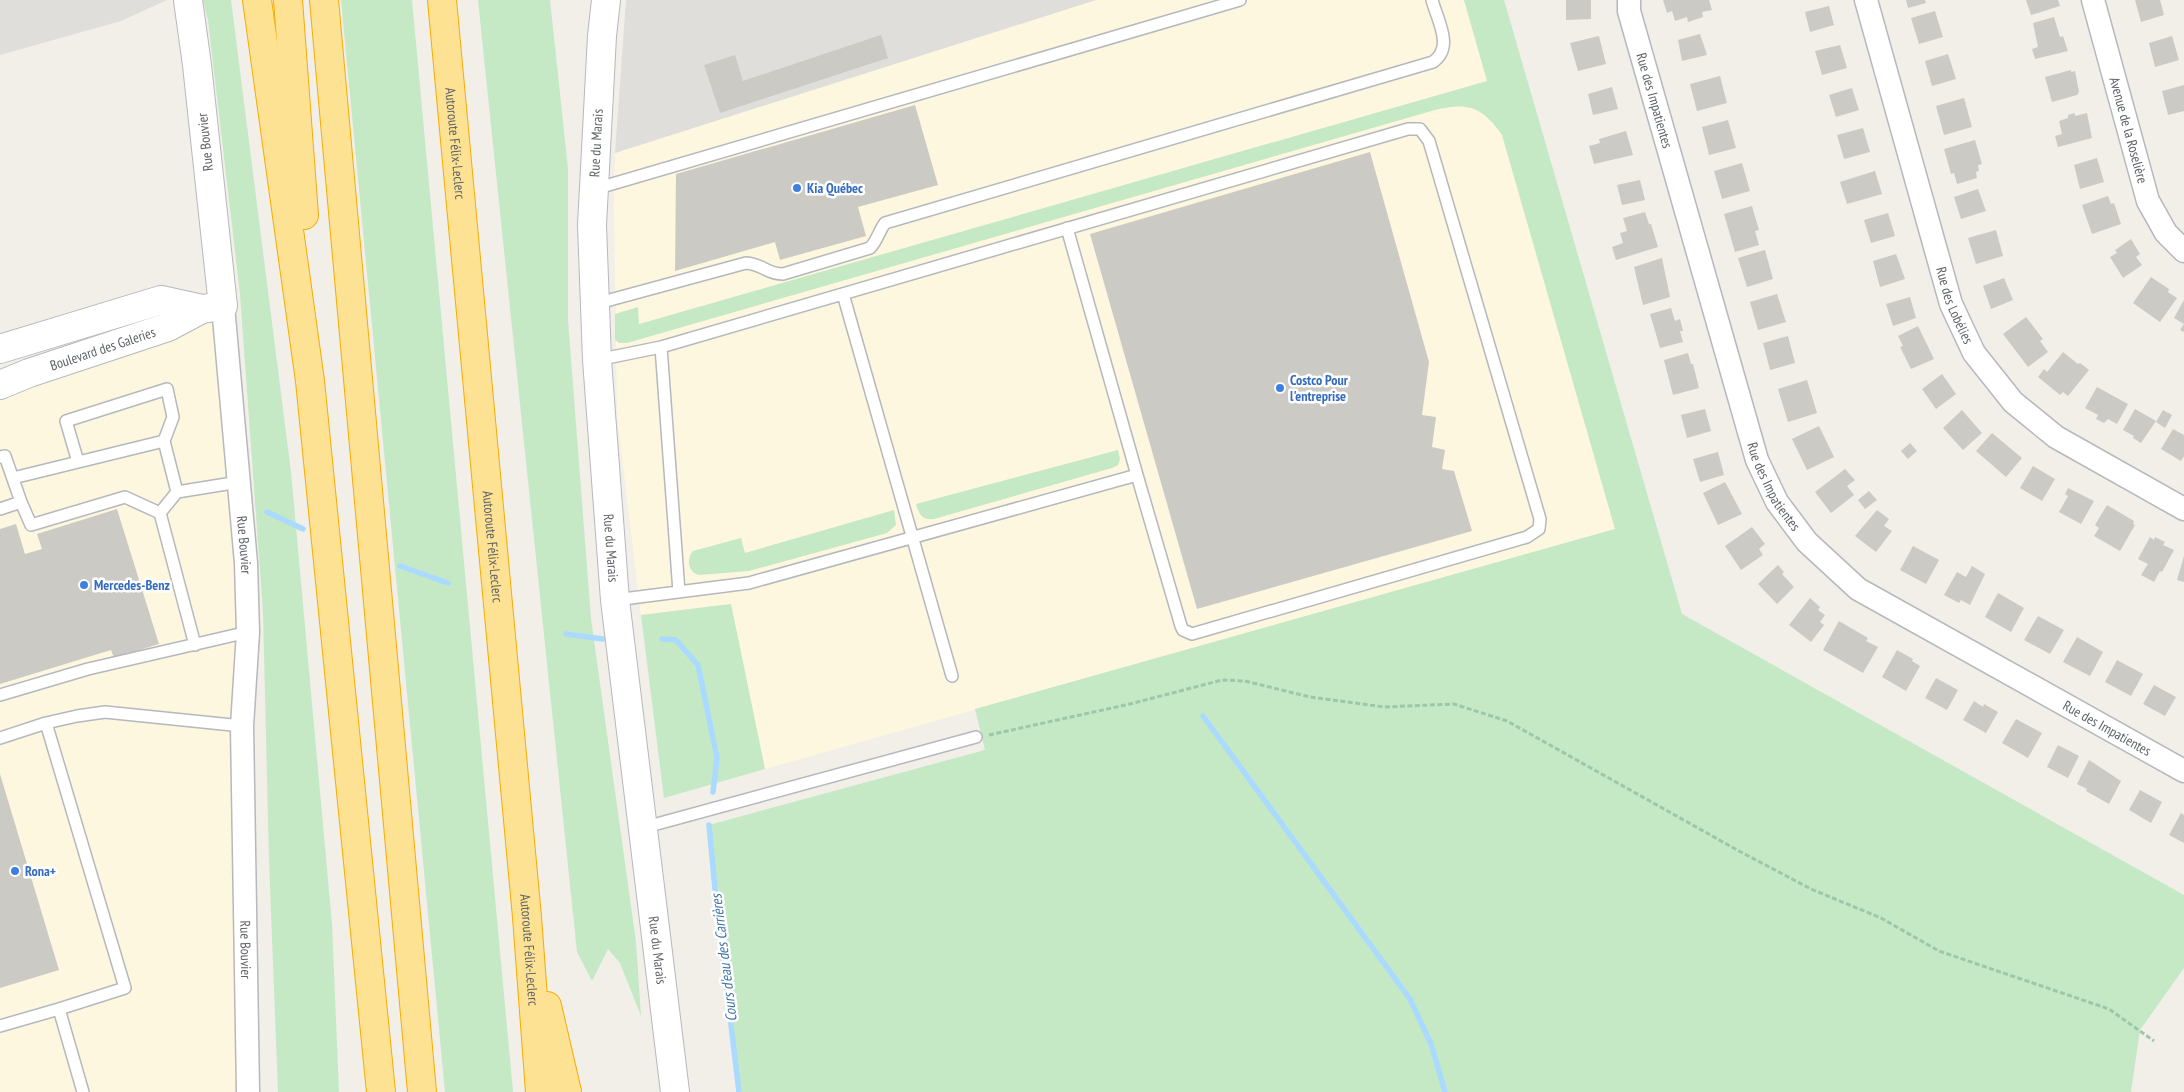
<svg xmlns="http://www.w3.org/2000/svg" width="2184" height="1092" viewBox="0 0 2184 1092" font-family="'PT Sans Narrow',sans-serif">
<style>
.commercial{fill:#fef7e0}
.industrial{fill:#e0deda}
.green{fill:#c5e8c5}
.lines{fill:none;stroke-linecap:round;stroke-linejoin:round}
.stream{stroke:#aadaff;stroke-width:5.5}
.building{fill:#cccac5}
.service-casing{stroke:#b5b8bc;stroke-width:14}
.minor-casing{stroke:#b5b8bc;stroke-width:25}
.tertiary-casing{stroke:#b5b8bc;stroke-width:30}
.motorway-casing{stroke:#f9ab00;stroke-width:30}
.path{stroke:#9cc7a9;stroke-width:3;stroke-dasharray:5 2.5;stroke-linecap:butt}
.service{stroke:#fff;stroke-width:11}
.minor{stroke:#fff;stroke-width:22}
.tertiary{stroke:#fff;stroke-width:28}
.motorway{stroke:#fde293;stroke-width:28}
.shop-dot{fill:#3f7fe0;stroke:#fff;stroke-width:2}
.labels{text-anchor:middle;stroke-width:5;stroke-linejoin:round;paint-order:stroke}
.street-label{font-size:14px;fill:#5f6368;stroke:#fff}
.shop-label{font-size:14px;font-weight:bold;fill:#366cbe;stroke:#fff;text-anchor:start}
.water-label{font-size:15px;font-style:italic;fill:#4174aa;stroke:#fff}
</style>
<rect width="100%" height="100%" fill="#f1efe8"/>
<path class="commercial" d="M1096,0H1464L1615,529L765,769L731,604L641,615L617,415L614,203L615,153Z
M223,306L246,563L248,1092H0V385Z"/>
<path class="industrial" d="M0,0H167L121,21L0,55Z
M626,0H1096L615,153Z"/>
<path class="green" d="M203,0H231L291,472L332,924L339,1092H278L269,860L263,612L240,294L208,20Z
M341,0H412L513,1092H445Z
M478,0H550L568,169V320L591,619L636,942L641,1016L620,963L608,949L592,981L577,952Z
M1464,0H1504L1682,614L2184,895V968L2140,1030L2131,1092H739L716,900L709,825L985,750L975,709L1615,529L1502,135C1482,107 1469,102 1435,110L627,343H619L615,340V314L638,307L639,324L1487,81Z
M1118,450L1120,459L1118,465L1112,468L934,519C922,520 919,515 916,504Z
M894,510L896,525L887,533L749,571L699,575L694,573C688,567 687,558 693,551L741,538L745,553Z
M731,604L765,769L664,798L641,615Z"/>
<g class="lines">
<path class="stream" d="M267,512L303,529
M400,566L448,583
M566,634L603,639
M662,639L676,640L698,665L717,758L713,792
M1203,716L1410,999L1431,1044L1445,1092
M709,825L716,900L739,1092"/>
</g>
<path class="building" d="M1566,0H1591V19L1566,20Z
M1663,0H1709L1712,10L1702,12L1703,17L1688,22L1687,17L1675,21L1672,11L1667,13Z
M1906,0H1925L1926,3L1908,8Z
M2026,0H2058L2060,6L2031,15Z
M2135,0H2160L2164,15L2141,22Z
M1829,6L1834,25L1810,32L1805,12Z
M1935,11L1943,37L1919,44L1911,18Z
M2054,17L2060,37L2063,36L2068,51L2035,59L2032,49L2038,47L2033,23Z
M1700,34L1707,55L1682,61L1678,40Z
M881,35L888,58L720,113L704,65L735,55L743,81Z
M1599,36L1606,64L1578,71L1570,43Z
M2172,36L2179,60L2155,67L2149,43Z
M1840,45L1847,68L1822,75L1815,51Z
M1948,54L1956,79L1932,86L1925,61Z
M2071,70V72L2075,71L2079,92L2077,95L2052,102L2045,77Z
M1720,76L1727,103L1697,111L1690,84Z
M2184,85V111L2168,115L2162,91Z
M1612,87L1618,109L1593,115L1588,94Z
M1852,88L1859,110L1836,117L1829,95Z
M1964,98L1972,127L1944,135L1936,106Z
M915,105L938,185L858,207L866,236L780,260L775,242L675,271L676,174Z
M2075,113V116L2087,113L2092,138L2058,147L2055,136L2062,134L2059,121L2068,118V115Z
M1728,120L1736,148L1709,155L1702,127Z
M1863,128L1870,152L1844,159L1837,135Z
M1626,131L1633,155L1594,164L1589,146L1600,143L1599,139Z
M1975,140L1982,164L1978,165L1979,171L1976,172L1977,178L1957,184L1954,173L1951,174L1944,149Z
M1370,152L1429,362L1422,415L1436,417L1432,447L1445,450L1442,469L1454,471L1472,531L1197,609L1090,234Z
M2097,158L2104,182L2080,189L2074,165Z
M1742,163L1750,191L1722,199L1714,171Z
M1875,171L1882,194L1847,204L1840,182Z
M1640,180L1645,200L1622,205L1617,185Z
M1978,189L1986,211L1961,219L1954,197Z
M2108,196L2111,204L2114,203L2121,224L2092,234L2082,205Z
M1752,206L1759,230L1755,231L1759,245L1735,252L1724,214Z
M1645,212L1649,224H1651L1658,247L1616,260L1612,247L1623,243L1620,233L1627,231L1623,218Z
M1888,213L1895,236L1871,243L1864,220Z
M1996,230L2003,256L1976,264L1968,238Z
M2131,239L2140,254L2136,257L2142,265L2123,278L2110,257L2117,253L2115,250Z
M1765,250L1773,279L1747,287L1738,258Z
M1896,254L1905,279L1880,287L1873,261Z
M1662,258L1670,297L1643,305L1634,267Z
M2151,277L2169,289L2168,292L2177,298L2160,322L2133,303Z
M2004,278L2013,300L1991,309L1983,286Z
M1777,294L1786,322L1758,330L1750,302Z
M1910,297L1916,318L1893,326L1886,304Z
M2184,300V332L2180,330L2184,324L2174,318Z
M1671,308L1675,321L1680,319L1683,331H1680L1683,342L1660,348L1650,314Z
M2026,317L2043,339L2040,341L2048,352L2028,367L2003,334Z
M1918,326L1934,359L1911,369L1900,347L1903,346L1898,336Z
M1788,336L1795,363L1770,370L1763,343Z
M2063,352L2078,364L2080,363L2089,370L2068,396L2063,392L2060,395L2038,377L2044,369L2047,372Z
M1688,353L1691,364H1693L1699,388L1673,395L1664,360Z
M1942,374L1956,394L1936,409L1922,389Z
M1807,380L1817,413L1788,422L1778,389Z
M2097,387L2128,404L2117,424L2108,419L2104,423L2096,419L2098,415L2085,408Z
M1705,409L1711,431L1687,438L1681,415Z
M2135,409L2156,421L2141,443L2133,438L2134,436L2123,430Z
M1962,410L1982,433L1963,450L1943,428Z
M2163,410L2172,415L2165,428L2156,422Z
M1819,426L1834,457L1807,470L1792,439Z
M2173,429L2184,435V456L2181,461L2161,449Z
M1992,433L2022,458L2006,477L1976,451Z
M1910,443L1917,451L1908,459L1901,451Z
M1718,452L1724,475L1700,482L1693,459Z
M2033,466L2055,479L2042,501L2020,488Z
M1845,469L1855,480L1847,486L1854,495L1831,513L1815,492Z
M1725,482L1742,514L1718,525L1703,493Z
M2068,488L2094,501L2081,524L2059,512L2068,496L2065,494Z
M1869,491L1877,500L1865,509L1858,500Z
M2107,505L2134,521L2133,524L2135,525L2120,551L2094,536L2099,528L2095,525Z
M117,509L159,644L114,658L111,650L0,684V529L16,524L25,554L42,549L37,534Z
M1877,510L1889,519L1884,526L1892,531L1876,552L1855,536Z
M1752,527L1765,544L1759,549L1763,555L1741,570L1725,546Z
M2150,537L2154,540L2155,537L2165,542L2163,545L2174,550L2162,572L2160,571L2154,582L2141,575L2148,564L2138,559Z
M1913,546L1939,560L1926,584L1900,570Z
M2184,556V582L2177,580Z
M1778,565L1784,572L1782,574L1794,587L1777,604L1758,584Z
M1972,566L1985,574L1970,605L1961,600L1959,603L1944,595L1957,572L1966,577Z
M1998,593L2024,608L2011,632L1985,617Z
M1810,598L1820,607L1818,610L1825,615L1820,622L1824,625L1811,642L1789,625Z
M2038,616L2064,630L2050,654L2024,640Z
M1839,621L1868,638L1866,641L1878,647L1863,673L1823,650Z
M2077,637L2103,652L2090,676L2063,662Z
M1897,650L1913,659L1912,661L1920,666L1906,691L1882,677Z
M2117,660L2143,674L2131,696L2105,682Z
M1936,678L1958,690L1947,710L1925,698Z
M2154,685L2176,697L2165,716L2143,704Z
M1974,701L1983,707L1984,704L1998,712L1986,733L1963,720Z
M2016,719L2042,733L2028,758L2002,743Z
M2058,745L2079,756L2068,778L2047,767Z
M2089,760L2121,781L2109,804L2086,791L2087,789L2077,784Z
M0,774L59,970L0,988Z
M2140,790L2162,802L2151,823L2129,810Z
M2181,813L2184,815V843L2169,835Z"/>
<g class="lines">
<g class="service-casing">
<path id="service" d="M595,189L1240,0
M843,294L952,676
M595,304L746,263C763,264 766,274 783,274L870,248C877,241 879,231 885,223L1433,62C1454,47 1438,22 1432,0
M661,347L679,592
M597,360L661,347L1408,129H1420L1429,141L1540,519L1539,529L1527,537L1192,634L1183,630L1181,626L1137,475
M0,457L5,456L21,502
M78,462L66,421L167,389L173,417L164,441
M13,478L164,441L177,492L239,482
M0,509L21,502L31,525L125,497L160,513L195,645
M160,513L177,492
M615,600L749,583L1137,475L1067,228
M0,695L88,669L248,632
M0,738L46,723
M642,828L976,737
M0,1026L59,1009
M83,1092L59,1009L125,988L46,723L77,716L105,712L242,726"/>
</g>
<g class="minor-casing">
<g id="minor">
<path id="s1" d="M1629,0V11L1757,460L1777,502L1807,542L1858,589L2184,771"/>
<path id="s2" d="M1866,0L1951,304L1974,353L2013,402L2056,437L2184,509"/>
<path id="s3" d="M2093,0L2148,201L2166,233L2184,251"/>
<path id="s4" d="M223,306L246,563L248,632L242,726L248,1092"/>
</g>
</g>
<g class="tertiary-casing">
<g id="tertiary">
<path id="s5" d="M606,0L602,36L592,225L597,360L615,600L675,1092"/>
<path d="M0,349L161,300L202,309"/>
<path id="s6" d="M0,385L29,373L168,327L202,309L223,306L197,65L188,0"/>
</g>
</g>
<g class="motorway-casing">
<g id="motorway">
<path d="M257,0L310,381L381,1092"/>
<path d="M288,0L304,215"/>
<path d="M324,0L422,1092"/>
<path id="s7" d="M442,0L527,917L540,1092"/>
<path d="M547,1006L567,1092"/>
</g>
</g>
<path class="path" d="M989,735L1130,704L1222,680L1245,681L1310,697L1384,707L1454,704L1507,721L1739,851L1811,889L1881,918L1939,951L2109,1009L2154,1041"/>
<use href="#service" class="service"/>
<use href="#minor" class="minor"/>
<use href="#tertiary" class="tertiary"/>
<use href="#motorway" class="motorway"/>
</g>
<g class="shop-dot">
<circle cx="797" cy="188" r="5"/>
<circle cx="1280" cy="388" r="5"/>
<circle cx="84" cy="585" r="5"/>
<circle cx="15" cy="871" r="5"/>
</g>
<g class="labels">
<g class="street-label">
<text dy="5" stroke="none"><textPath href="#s1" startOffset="104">Rue des Impatientes</textPath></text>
<text dy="5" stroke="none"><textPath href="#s3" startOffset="135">Avenue de la Roselière</textPath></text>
<text transform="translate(205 142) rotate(-96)" y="5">Rue Bouvier</text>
<text dy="5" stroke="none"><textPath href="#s7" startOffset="144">Autoroute Félix-Leclerc</textPath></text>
<text transform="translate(596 143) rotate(-87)" y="5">Rue du Marais</text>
<text dy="5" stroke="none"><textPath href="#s2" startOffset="318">Rue des Lobélies</textPath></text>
<text dy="5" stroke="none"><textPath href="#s6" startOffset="109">Boulevard des Galeries</textPath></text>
<text dy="5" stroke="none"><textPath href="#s1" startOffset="509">Rue des Impatientes</textPath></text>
<text dy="5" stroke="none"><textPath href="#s4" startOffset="240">Rue Bouvier</textPath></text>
<text dy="5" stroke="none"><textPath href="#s7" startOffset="549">Autoroute Félix-Leclerc</textPath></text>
<text dy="5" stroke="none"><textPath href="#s5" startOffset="549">Rue du Marais</textPath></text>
<text dy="5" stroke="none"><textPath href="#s1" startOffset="929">Rue des Impatientes</textPath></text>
<text dy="5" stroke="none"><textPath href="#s4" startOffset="645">Rue Bouvier</textPath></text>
<text dy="5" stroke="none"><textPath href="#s7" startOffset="954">Autoroute Félix-Leclerc</textPath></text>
<text dy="5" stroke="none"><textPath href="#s5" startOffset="954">Rue du Marais</textPath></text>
</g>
<g class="shop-label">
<text x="807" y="193">Kia Québec</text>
<text x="1290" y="385">Costco Pour<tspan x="1290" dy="16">l'entreprise</tspan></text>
<text x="94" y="590">Mercedes-Benz</text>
<text x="25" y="876">Rona+</text>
</g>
<g class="water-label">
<text transform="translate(724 958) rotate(-97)" y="5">Cours d'eau des Carrières</text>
</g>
</g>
</svg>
